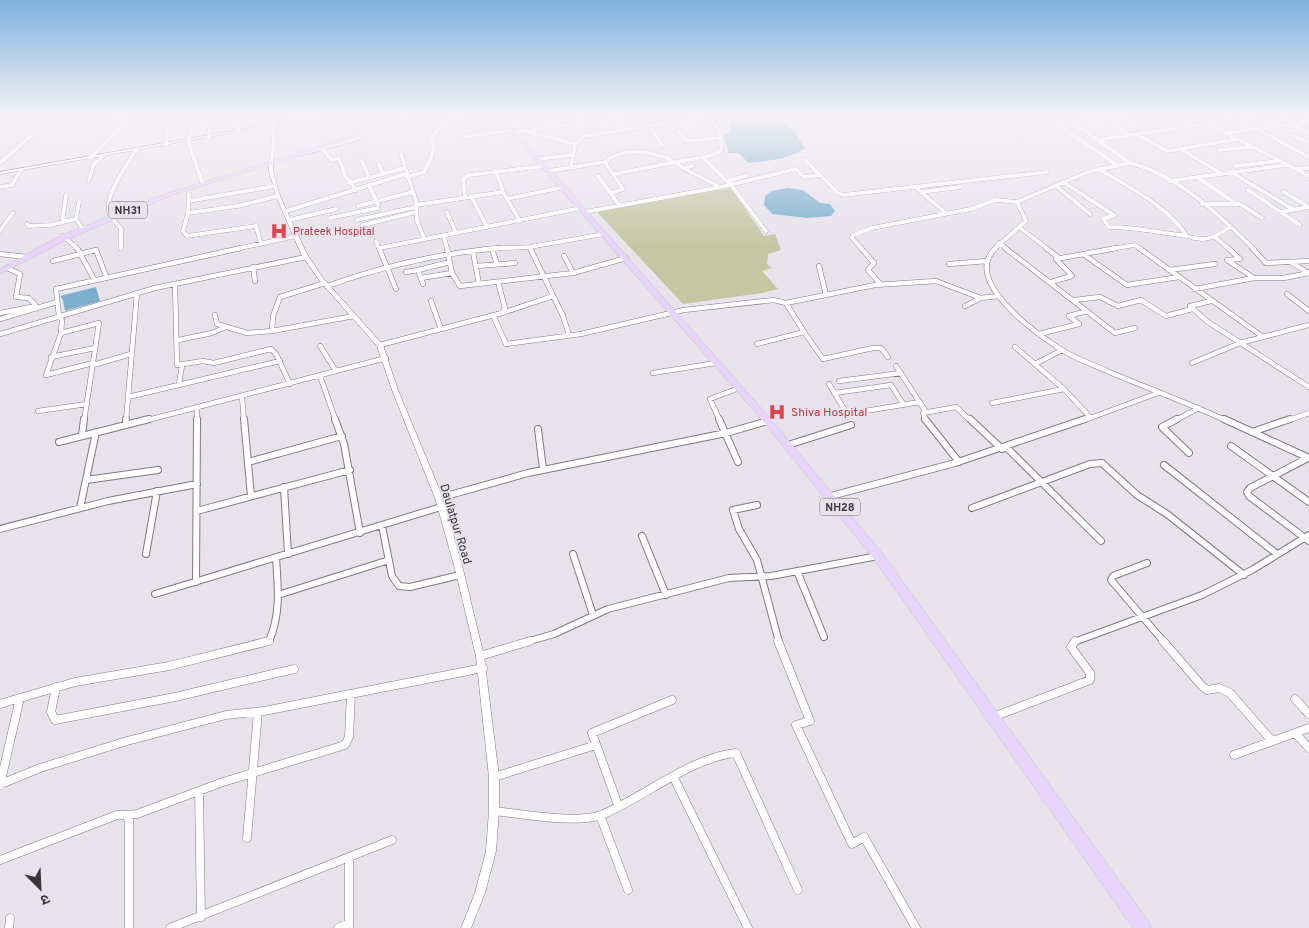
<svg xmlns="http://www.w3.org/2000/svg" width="1309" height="928" viewBox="0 0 1309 928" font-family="Overpass,'Noto Sans Devanagari',sans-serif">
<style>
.green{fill:#c4c8a2}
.water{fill:#7cafce}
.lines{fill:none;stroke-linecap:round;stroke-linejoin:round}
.minor-far3-casing{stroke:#7f7b82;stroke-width:4.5}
.minor-far2-casing{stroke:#7f7b82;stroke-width:5.5}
.minor-far1-casing{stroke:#7f7b82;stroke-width:8}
.minor-casing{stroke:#7f7b82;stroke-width:9}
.tertiary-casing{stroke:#7f7b82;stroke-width:1}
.trunk-casing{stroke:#c3c3c4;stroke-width:1}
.minor-far3{stroke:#fff;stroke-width:4}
.minor-far2{stroke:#fff;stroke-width:4.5}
.minor-far1{stroke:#fff;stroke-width:6}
.minor{stroke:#fff;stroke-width:8}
.tertiary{fill:#fff;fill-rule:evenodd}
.trunk{fill:#e8d3fa;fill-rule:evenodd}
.labels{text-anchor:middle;stroke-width:4;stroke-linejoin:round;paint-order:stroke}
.shield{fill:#e8e3eb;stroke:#6d6b6f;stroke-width:1}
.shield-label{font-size:11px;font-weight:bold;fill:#38373a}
.far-health-label{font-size:11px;fill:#be3a42;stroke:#e8e3eb;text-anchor:start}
.health-label{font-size:12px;fill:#be3a42;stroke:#e8e3eb;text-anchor:start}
.street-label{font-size:12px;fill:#38373a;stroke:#e8e3eb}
</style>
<rect width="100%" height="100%" fill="#e8e3eb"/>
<path class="green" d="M731,188L764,236L775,234L781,250L768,254L767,264L772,268L762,271L778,289L762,293L683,304L597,212Z"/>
<path class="water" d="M724,116H779L788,127L792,128L805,148C790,159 767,161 749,163L738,153H729L724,136L730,131V120Z
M787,188L803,190L820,203L830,204L835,211L831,216L807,218L772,214L764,205L765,196L772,191Z
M96,287L100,301L65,311L63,300L60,296Z"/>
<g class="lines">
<g class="minor-far3-casing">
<path id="minor-far3" d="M542,116L539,118L549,128L576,123L572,116
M709,116L719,131L722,149L720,152L703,158L731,185L766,231
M1036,116H1059
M1200,116L1226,133L1309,176
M1278,116L1296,124
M1295,116L1307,121
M1047,117L1118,166
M1130,117L1139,124
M1252,117L1275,127
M1104,118L1129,135
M576,120L599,116
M606,121L640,116
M1071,121L1156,116
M62,123L64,116
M428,124L474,116
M1213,124L1254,118
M37,125L44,116
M648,125L662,145
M1293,125L1309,133
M192,127L188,141L202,182
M1259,130L1309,157
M528,131L548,127
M678,131L686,141L721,138
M238,132L239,116
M514,132L524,131L575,144
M1226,133L1309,122
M1136,134L1167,151L1181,149
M1292,135L1309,143
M209,137L211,116
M463,137L513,130
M1097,140L1211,123
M166,145L167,133L174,123
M323,150L332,160L339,158L345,176L356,190
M1219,150L1251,147
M401,154L416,201L417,221L424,238
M90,158L127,120H113
M539,159L572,155
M362,160L369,178
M805,160L838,193L843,195L1047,172
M271,162L274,143L272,116
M605,162C625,144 664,152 683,168
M0,163L31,136
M1130,163C1178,175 1219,215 1254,249
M379,165L383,174
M692,166L683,168L720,187
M1235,166L1279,161
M571,167L575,145L584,136L709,117
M1099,169C1128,187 1168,206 1187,236C1161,233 1135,227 1109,227L1103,219L1114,215
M1297,169L1309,168
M496,171L503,192L520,221
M549,171L605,162L623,189L610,193
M1231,172L1294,210
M614,174L703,157
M1222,174L1181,149L1237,139
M598,176L619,205
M407,177L424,172L431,158L434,143L431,139L444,121
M1197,177L1235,203
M89,180L94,164L103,156
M727,181L746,176
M1169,181L1286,165
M1063,182L1114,215
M349,183L404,168
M1055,185L1090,214
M369,186L378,204
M0,187L12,185L21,170
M915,187L946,213
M1248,190L1300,225
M921,192L960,187
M1284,192L1309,207
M189,194L188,213L183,231L187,236L256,226L261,244
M471,196L487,227
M465,197L463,179L469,175L545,166
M507,199L564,187
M189,201L275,186
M79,202L76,219L82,228
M1202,204H1240L1262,218
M416,205L503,192
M358,206L413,192
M286,211L406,174
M447,212L456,233
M585,212L721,187L796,169L804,177L819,175
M1281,212L1309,207
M188,213L238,206L278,196
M110,215C102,198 127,165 136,150
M111,217L121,229V249
M330,218L378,208
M289,220L336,209
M357,220L416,207
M62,223L66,195
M27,224L29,226L50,225L76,219
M363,225L416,212
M1020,228L1048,249
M0,230L13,213
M63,236L78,249
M444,236L447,249
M1187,236C1205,243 1215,237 1230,227
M1215,237L1229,249
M376,241L379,249
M999,243L1007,249
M530,247L604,234
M380,248L581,208
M236,249L296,236
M484,249L530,247L531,249
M862,249L852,238L853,235L872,228L971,209L996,200L1017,202
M994,249L1026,221L1017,202L1088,172L1130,163L1064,116
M1110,249L1135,245L1141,249"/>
</g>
<g class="minor-far2-casing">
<path id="minor-far2" d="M77,248L94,279
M379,248L396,289
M447,248L452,273L460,286L573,273L564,256
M530,248L563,316L569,335
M861,248L874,263L868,270L881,285
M996,248C960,280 1037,334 1062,350C1076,359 1092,364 1107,371C1147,388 1188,403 1227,421
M1005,248L1115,333L1135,328
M1046,248L1059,258
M1139,248L1263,337
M1228,248L1240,259L1227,260L1254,278
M1252,248L1266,263L1309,261
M492,249L497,264
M473,252L479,284
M0,254L27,257
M1083,254L1127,285L1179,277
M53,261L96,250L106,276
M1292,263L1309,273
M949,264L987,261
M476,266L515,263
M819,266L826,295
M253,267L255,281
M7,268L20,274L16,297L29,298L36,306
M1169,270L1215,264
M406,272L418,270
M573,273L626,258
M421,278L452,273
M1051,282L1072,276L1056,259L1117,248
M175,284L177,365L203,361L214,363L271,349L276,354L290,384
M423,284L418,270L450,262
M327,286C383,266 440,253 500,248
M1195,289L1254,278H1284L1309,273
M1287,294L1309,311
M1074,300L1100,297L1118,306L1141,300L1166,316L1192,309
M431,301L441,329
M1211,301L1190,306L1208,322L1309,387
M786,303L875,285L936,281L981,298
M965,306L981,298L998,296
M0,313L36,306
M502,313L553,296
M215,315L217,324L247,333L272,331L354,316
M493,315L506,344L581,334L684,310L774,300L786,303L804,332L757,344
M0,319L57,302
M272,331L273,316L280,297L325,283
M804,332L823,359L873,348H881L888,357
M61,333L99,323L84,421
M0,334L155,288L306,257
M1039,334L1079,324L1069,316L1087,311
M178,340L212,333L226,327
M380,345L502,313L505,308L498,282
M320,346L336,371
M1015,347L1064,389L1091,418
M51,357L95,348
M93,363L46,375L61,333L62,320L59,316L56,289L241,248
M1192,363L1240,343L1309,325
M1035,364L1062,350
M93,365L131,354
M896,366L926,412
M653,373L716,363
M320,376L336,421
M839,381L901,373
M179,384L182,366
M829,384L847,414L920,402
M834,393L891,385L904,405
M242,396L244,421
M128,397L280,361
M992,403L1064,389
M38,411L87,404
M126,421L137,293
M144,421L386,358
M197,421V407
M720,421L710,399L739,388
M926,421L923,413L956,407L971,421
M1082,421L1158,393
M1174,421L1199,408
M1286,421L1309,413"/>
</g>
<g class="minor-far1-casing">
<path id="minor-far1" d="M244,419L251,496
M335,419L344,444L360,533
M719,419L738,462
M925,419L959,462
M970,419L1002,449
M1177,419L1162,427L1189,453
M1224,419L1309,458
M126,424V419
M538,429L543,469
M1252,432L1290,419
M82,435L84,419
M59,442L149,419
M788,445L851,425
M1231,446L1309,502
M1006,447L1101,541
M1308,458L1250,488L1247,492L1249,496L1309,541
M248,462L342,436
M1164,465L1277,554
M86,480L158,470
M284,487L288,554
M831,496L955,463L1085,419
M439,498L528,473L726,433L768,421
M757,505L733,510L739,529L757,560L779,642
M80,508L96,432
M972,508L1090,464L1102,463L1137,495L1167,514L1244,575
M197,511L350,470
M382,526L392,576L399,586L410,587L460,575
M0,529L108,501L197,484
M642,536L666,595
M146,554L157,491
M573,554L593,615
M1147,563L1113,576L1111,580L1164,642
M797,571L824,637
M196,582L197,419
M155,594L441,507
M278,595L389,560
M264,642L269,641C281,615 278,586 276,558
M526,642L554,634L608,609L729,578L771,576L878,556
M1074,642L1202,595L1252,570L1309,535"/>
</g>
<g class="minor-casing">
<path id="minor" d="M778,641L810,721L796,725L852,844L864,837L916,928
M1163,641L1202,686L1207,690L1219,688L1230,693L1272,741
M480,656L530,641
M56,687L51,712L55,720L175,697L294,669
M1295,699L1309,714
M0,704L75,682L169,666L269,641
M993,717L1090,680V673L1071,647L1075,641
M1295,733L1309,748
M1234,755L1309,728
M673,776L748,928
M494,777L596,745
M1,784L40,768L127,741L226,715L264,711L483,668
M0,785L20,698
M199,792L201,917
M618,805L592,733L672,700
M494,811C522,814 575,824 601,815C642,799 691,757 736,753L798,890
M126,815L137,814L223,782L345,745L349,737L351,694
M600,815L628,890
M247,838L258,712
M349,857V928
M0,860L117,815H126L129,821V928
M9,928L10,918
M170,928L392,840
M338,928L349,923"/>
</g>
<g class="tertiary-casing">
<path id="tertiary" d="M318,116H327L0,174V172Z
M404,116H409L352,142L288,159L286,158L350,140Z
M269,161L273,162V171L280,196L307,254L323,278L383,345L398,390L443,498L463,569L484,656L499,777V811L496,851L485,893L471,928H461L475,893L486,851L489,811V777L476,656L455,569L435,498L392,390L377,346L319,280L301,254L276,196L269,171Z"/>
</g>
<g class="trunk-casing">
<path id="trunk" d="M394,116H402L347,141L172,195L64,241L0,274V269L58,237L168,193L343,139Z
M497,116H503L768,416L882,553L1149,922L1151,928H1133L874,559L762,420Z"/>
</g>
<use href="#minor-far3" class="minor-far3"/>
<use href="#minor-far2" class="minor-far2"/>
<use href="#minor-far1" class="minor-far1"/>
<use href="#minor" class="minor"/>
<use href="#tertiary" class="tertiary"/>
<use href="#trunk" class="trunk"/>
</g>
<linearGradient id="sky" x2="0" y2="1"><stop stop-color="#7db2de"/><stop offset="0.47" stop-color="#f5f2f6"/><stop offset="1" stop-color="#f5f2f6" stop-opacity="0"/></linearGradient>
<rect width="1309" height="246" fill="url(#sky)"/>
<defs>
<g id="hospital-bare" transform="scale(1.35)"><path d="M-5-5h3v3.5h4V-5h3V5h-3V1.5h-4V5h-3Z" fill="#e0444e" stroke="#e8e3eb" stroke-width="2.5" paint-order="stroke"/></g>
</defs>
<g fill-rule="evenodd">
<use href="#hospital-bare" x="279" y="231"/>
<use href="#hospital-bare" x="777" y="412"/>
</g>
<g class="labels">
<g class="shield">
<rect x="109" y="201.5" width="38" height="17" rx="4"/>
<rect x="820" y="498.5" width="40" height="17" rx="4"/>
</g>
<g class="shield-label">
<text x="128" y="214">NH31</text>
<text x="840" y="511">NH28</text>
</g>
<g class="far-health-label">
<text x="293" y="235">Prateek Hospital</text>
</g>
<g class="health-label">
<text x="791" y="416">Shiva Hospital</text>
</g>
<g class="street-label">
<text transform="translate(456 524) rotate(73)" y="4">Daulatpur Road</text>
</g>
</g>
<g transform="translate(40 888) rotate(156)" stroke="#e8e3eb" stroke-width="4" paint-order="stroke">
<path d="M0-4L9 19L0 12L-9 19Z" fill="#38373a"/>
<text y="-8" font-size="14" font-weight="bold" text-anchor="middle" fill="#38373a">उ</text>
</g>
</svg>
